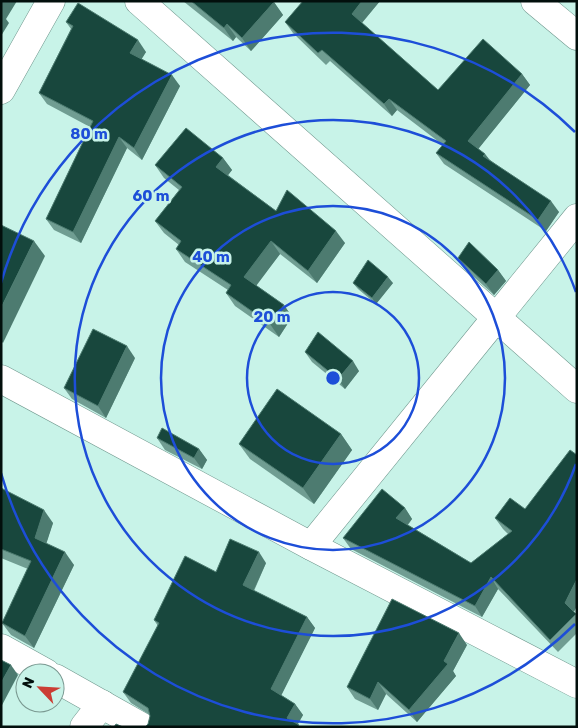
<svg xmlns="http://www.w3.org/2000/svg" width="578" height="728" font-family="Rubik,sans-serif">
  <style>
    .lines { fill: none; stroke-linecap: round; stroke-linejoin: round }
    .minor-casing { stroke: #6f978d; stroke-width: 29 }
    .tertiary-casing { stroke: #6f978d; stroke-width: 29 }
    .minor { stroke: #fff; stroke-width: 28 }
    .tertiary { stroke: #fff; stroke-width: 28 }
    .wall { fill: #709d92 }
    .shaded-wall { fill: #4d7b70 }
    .building { fill: #18473d; stroke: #4d7b70 }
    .ring { fill: none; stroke: #1d4ed8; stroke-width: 2.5 }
    .centre { fill: #1d4ed8; stroke: #c8f3e8; stroke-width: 2.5 }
    .ring-label { font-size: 15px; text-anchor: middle; font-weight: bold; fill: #1d4ed8; stroke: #c8f3e8; stroke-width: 5; stroke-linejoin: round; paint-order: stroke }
  </style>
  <rect width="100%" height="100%" fill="#c8f3e8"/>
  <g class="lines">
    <!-- minor casing -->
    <g class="minor-casing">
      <g id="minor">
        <path d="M139 1 577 389"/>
        <path d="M1 90 51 1"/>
        <path d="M1 379 311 546 577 684"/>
        <path d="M311 546 577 218"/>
        <path d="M1 648 46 673"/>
        <path d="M55 678 142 727"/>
        <path d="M84 727 102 704"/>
      </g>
    </g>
    <!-- tertiary casing -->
    <g class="tertiary-casing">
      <path id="tertiary" d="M535 1 577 36"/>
    </g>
    <!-- minor -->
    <use href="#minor" class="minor"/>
    <!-- tertiary -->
    <use href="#tertiary" class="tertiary"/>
  </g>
  <!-- wall -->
  <g class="wall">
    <path d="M183 1H273L283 15 251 51 236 37 233 41Z"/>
    <path d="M303 1H380L362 23 438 90 522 74 530 85 478 149 485 154 490 160 559 212 546 231 444 164 436 153 443 145 397 110 392 116 330 61 326 65 293 33 285 22Z"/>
    <path d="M66 22 146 52 141 59 180 86 142 160 127 148 81 243 54 230 46 219 90 127 47 104 39 93 71 29Z"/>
    <path d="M223 158 232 170 228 175 276 211 345 243 317 283 280 254 256 285 284 305 292 317 279 337 235 306 226 293 228 290 185 262 176 249 179 245 164 233 155 221 179 190 164 178 155 165Z"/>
    <path d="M458 258 498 270 506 281 494 295 466 270Z"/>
    <path d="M353 283H393L376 304 358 289Z"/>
    <path d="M305 352 359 371 345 389 312 362Z"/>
    <path d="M135 358 106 418 72 399 64 388Z"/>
    <path d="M341 434 352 450 314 504 250 459 239 444Z"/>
    <path d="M157 438 199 449 207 460 202 469 165 450Z"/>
    <path d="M1 488 53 523 46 543 74 565 34 648 11 635 2 623 28 569 1 558Z"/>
    <path d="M510 498 574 612 577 615V633L558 652 498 589 482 617 351 549 343 538 405 508 412 519 408 525 471 563 508 534 503 529 495 518Z"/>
    <path d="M266 563 254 591 307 617 315 628 281 695 295 704 303 715 298 724 150 716V715L131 703 123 692 158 626 154 620 216 572Z"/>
    <path d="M467 645 453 671 456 676 417 722 386 694 378 710 355 699 347 687Z"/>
  </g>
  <!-- shaded-wall -->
  <g class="shaded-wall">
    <path d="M1 1H17L6 19 9 23 1 36Z"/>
    <path d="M362 1H380L360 25 352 14Z"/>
    <path d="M274 2 283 15 251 51 242 38Z"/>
    <path d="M227 24 236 37 233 41 224 28Z"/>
    <path d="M138 40 146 52 138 65 130 53Z"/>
    <path d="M522 74 530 85 475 153 468 141Z"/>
    <path d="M172 75 180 86 142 160 134 148Z"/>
    <path d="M389 99 397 110 392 116 384 104Z"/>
    <path d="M119 137 127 148 81 243 73 232Z"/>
    <path d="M485 154 493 165 483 156Z"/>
    <path d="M223 158 232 170 225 179 216 167Z"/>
    <path d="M551 201 559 212 546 231 538 220Z"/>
    <path d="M336 231 345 243 317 283 308 271Z"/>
    <path d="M34 241 45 256 3 343 1 341V308Z"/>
    <path d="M271 241 280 254 253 290 244 277Z"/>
    <path d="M498 270 506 281 494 295 486 284Z"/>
    <path d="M388 277 393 283 376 304 372 298Z"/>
    <path d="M284 305 292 317 279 337 270 324Z"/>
    <path d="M127 346 135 358 106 418 98 406Z"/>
    <path d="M353 361 359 371 345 389 338 379Z"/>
    <path d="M341 434 352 450 314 504 303 488Z"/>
    <path d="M199 449 207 460 202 469 194 458Z"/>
    <path d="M405 508 412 519 404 529 396 518Z"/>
    <path d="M44 510 53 523 44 551 35 538Z"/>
    <path d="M65 552 74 565 34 648 25 636Z"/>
    <path d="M259 552 266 563 251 596 243 585Z"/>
    <path d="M491 577 498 589 482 617 475 606Z"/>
    <path d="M577 579V606L573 614 565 603Z"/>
    <path d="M307 617 315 628 279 700 271 689Z"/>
    <path d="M459 633 467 645 453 671 456 676 417 722 409 710 444 661Z"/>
    <path d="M11 665 18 675 1 707V683Z"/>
    <path d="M378 682 386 694 378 710 370 699Z"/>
    <path d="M295 704 303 715 296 727 287 718Z"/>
  </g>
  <!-- building -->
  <g class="building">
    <path d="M191 1H273L274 2 242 38 227 24 224 28Z"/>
    <path d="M303 1H362L352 14 438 90 483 39 522 74 468 141 485 154 483 156 551 201 538 220 436 153 446 141 389 99 384 104 322 50 318 53 285 22Z"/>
    <path d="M78 3 138 40 130 53 172 75 134 148 119 137 73 232 46 219 93 121 39 93 73 26 66 22Z"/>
    <path d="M186 128 223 158 216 167 276 211 287 190 336 231 308 271 271 241 244 277 284 305 270 324 226 293 231 285 176 249 181 241 155 221 182 187 155 165Z"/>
    <path d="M1 225 34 241 1 308Z"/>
    <path d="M469 242 498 270 486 284 458 258Z"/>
    <path d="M368 260 388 277 372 298 353 283Z"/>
    <path d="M93 329 127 346 98 406 64 388Z"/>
    <path d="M318 332 353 361 338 379 305 352Z"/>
    <path d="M277 389 341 434 303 488 239 444Z"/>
    <path d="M162 428 199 449 194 458 157 438Z"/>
    <path d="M570 450 577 455V579L565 603 576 614 550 640 491 577 475 606 343 538 382 489 405 508 396 518 471 563 512 531 495 518 510 498 525 509Z"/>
    <path d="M1 488 44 510 35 538 65 552 25 636 2 623 31 561 1 549Z"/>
    <path d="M230 539 259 552 243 585 307 617 271 689 295 704 287 718 299 725 298 727H145L148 724 150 716 148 708 123 692 159 623 154 620 185 556 216 572Z"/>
    <path d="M392 599 459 633 444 661 448 664 409 710 378 682 370 699 347 687Z"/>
    <path d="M1 660 11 665 1 683Z"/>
    <path d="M116 724 123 727H114Z"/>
  </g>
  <!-- distance rings -->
  <g class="ring">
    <circle cx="333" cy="378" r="86"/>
    <circle cx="333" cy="378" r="172"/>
    <path d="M576 464A258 258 0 1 1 576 292"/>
    <path d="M575 624A345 345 0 0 1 1 473M1 283A345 345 0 0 1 575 132"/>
  </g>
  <circle cx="333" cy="378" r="8" class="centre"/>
  <g class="ring-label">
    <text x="89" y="139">80 m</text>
    <text x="151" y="201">60 m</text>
    <text x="211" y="262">40 m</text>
    <text x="272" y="322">20 m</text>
  </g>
  <!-- border -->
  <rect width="578" height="728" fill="none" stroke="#020f0c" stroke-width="5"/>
  <!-- north arrow -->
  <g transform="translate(40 688) rotate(295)"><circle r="24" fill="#c8f3e8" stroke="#799890"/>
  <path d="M0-4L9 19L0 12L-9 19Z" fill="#cb3d34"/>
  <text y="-8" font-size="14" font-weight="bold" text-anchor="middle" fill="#020f0c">N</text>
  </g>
</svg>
